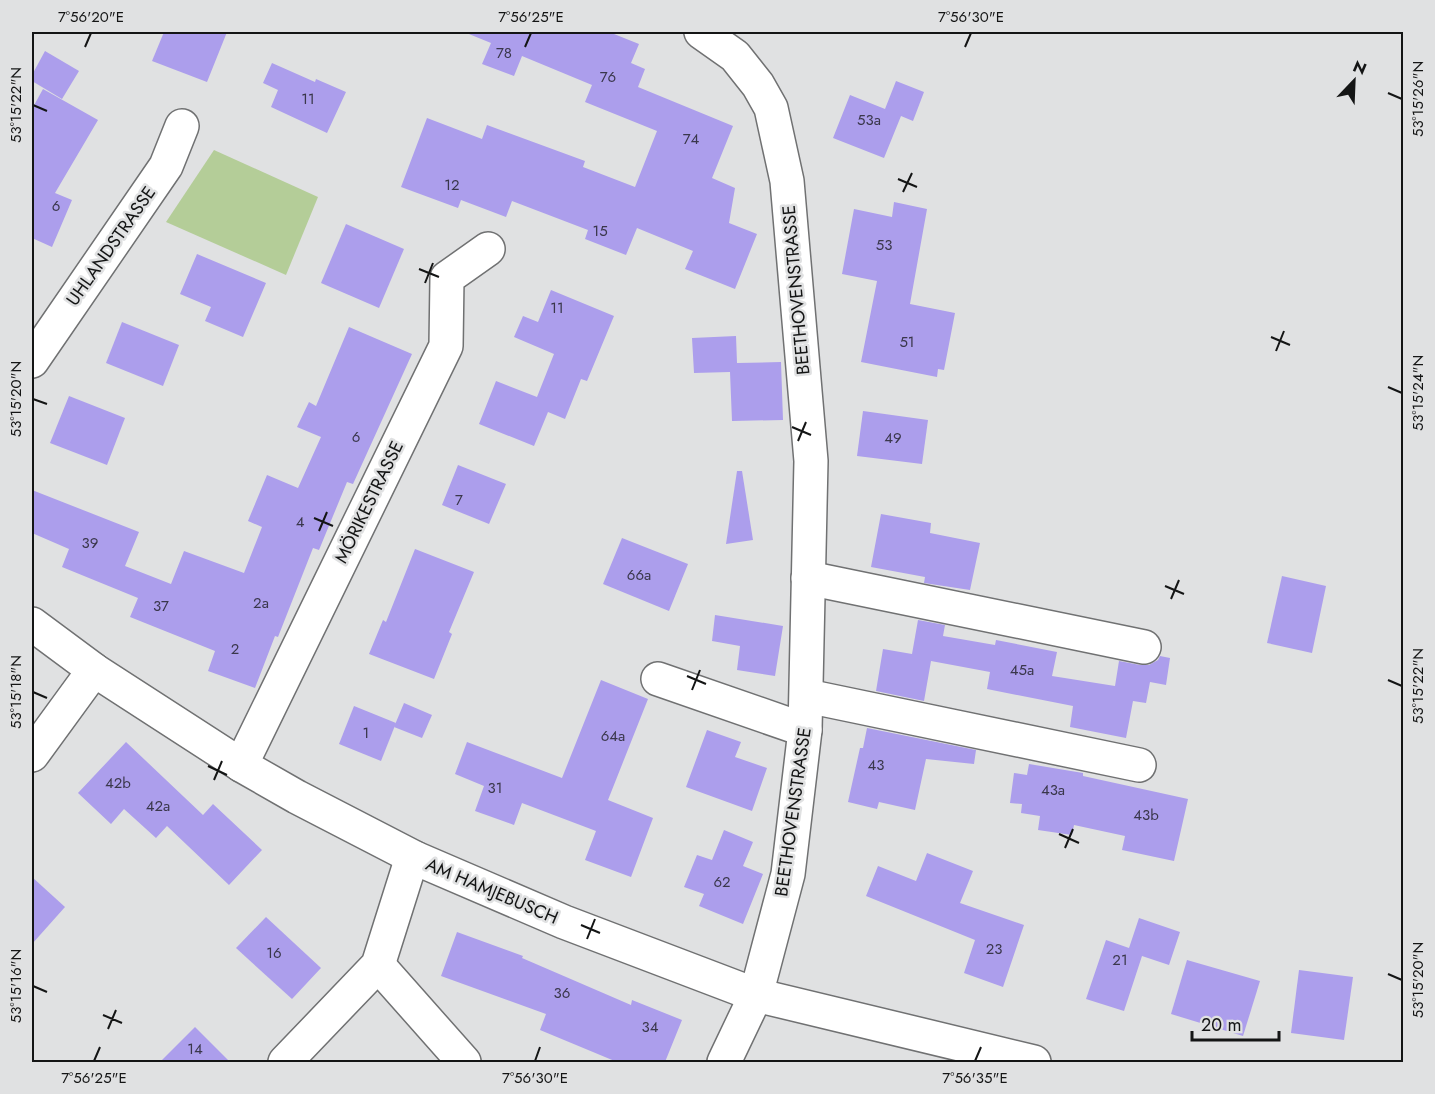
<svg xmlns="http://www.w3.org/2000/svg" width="1435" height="1094" font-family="Jost,sans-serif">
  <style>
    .green { fill: #b4cd98 }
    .building { fill: #ac9eec }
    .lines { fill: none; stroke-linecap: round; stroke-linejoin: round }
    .minor-casing { stroke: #707172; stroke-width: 36 }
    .minor { stroke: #fff; stroke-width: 33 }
    .ticks { fill: none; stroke: #141515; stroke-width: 2 }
    .labels { text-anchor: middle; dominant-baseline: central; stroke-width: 5; stroke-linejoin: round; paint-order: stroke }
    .number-label { font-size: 15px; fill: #3a374b }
    .street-label { font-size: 18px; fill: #141515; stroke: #e0e1e2 }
    .neatline { fill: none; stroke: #141515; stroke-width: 2 }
    .ticks-label { font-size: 15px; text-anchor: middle; fill: #141515 }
  </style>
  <rect width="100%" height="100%" fill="#e0e1e2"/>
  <!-- green -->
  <path class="green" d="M214 150 318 197 286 275 166 222Z"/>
  <!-- building -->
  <g class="building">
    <path d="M164 32H227L207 82 152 61Z"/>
    <path d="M464 32H609L639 44 631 63 645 69 638 87 733 126 712 178 735 188 729 223 757 234 735 289 685 269 693 251 637 228 626 255 585 239 588 230 512 201 506 217 461 200 458 208 401 187 427 118 482 139 487 125 585 161 583 167 635 187 657 131 585 102 592 85 522 56 514 76 482 64 491 43Z"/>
    <path d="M45 51 79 71 62 99 32 81V75Z"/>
    <path d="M272 63 315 82 316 79 346 92 327 133 271 107 278 90 263 83Z"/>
    <path d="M896 81 924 92 913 121 901 116 884 158 833 138 850 95 885 109Z"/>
    <path d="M43 89 98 120 55 193 72 200 52 247 32 238V109Z"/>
    <path d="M894 202 927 209 910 304 955 313 944 370 938 369 937 377 861 362 877 281 842 274 854 209 892 217Z"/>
    <path d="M346 224 404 249 379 308 321 283Z"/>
    <path d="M197 254 266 283 243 337 205 321 211 307 180 294Z"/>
    <path d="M551 290 614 316 587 381 581 379 565 419 548 412 534 446 479 424 496 381 537 397 554 354 514 337 523 316 538 322Z"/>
    <path d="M122 322 179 345 163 386 106 363Z"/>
    <path d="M349 327 412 354 353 484 347 482 319 550 313 548 278 637 275 636 255 688 208 671 215 651 130 617 138 598 62 567 69 549 32 533V490L139 532 125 566 171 584 184 551 244 573 262 527 248 521 267 475 298 488 321 437 297 427 309 402 316 406Z"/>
    <path d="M736 336 737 363 781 362 783 420 732 421 730 372 694 373 692 338Z"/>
    <path d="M69 396 125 418 107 465 50 443Z"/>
    <path d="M863 411 928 420 922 464 857 456Z"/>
    <path d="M458 465 506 484 489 524 442 505Z"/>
    <path d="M737 471H742L753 540 726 544Z"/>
    <path d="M881 514 931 523 930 533 980 543 970 590 924 583 925 577 871 567Z"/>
    <path d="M622 538 688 564 669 611 603 584Z"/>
    <path d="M415 549 474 572 449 632 452 634 434 679 369 654 383 620 386 622Z"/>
    <path d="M1282 576 1326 586 1312 653 1267 643Z"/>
    <path d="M715 615 783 626 775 676 737 670 740 646 712 641Z"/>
    <path d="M918 620 945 625 943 636 995 645 996 640 1057 652 1052 676 1115 686 1119 661 1140 665H1149L1158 660 1160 656 1170 658 1166 685 1150 682 1146 703 1133 701 1126 738 1070 727 1073 706 987 689 990 672 931 661 924 701 876 691 883 649 912 654Z"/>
    <path d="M601 680 648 699 608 800 653 818 631 877 585 860 596 831 522 803 514 825 475 811 484 786 455 774 467 742 562 778Z"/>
    <path d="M404 703 432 715 422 738 394 727Z"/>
    <path d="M354 706 396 723 381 761 339 744Z"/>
    <path d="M867 728 976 750 974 764 926 759 915 810 879 802 877 809 848 802 860 748H863Z"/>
    <path d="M707 730 741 742 735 757 767 768 752 811 686 787Z"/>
    <path d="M126 742 203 815 213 804 262 850 229 885 167 826 156 838 124 809 111 824 78 793Z"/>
    <path d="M1029 764 1083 773V776L1188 799 1174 861 1122 850 1125 836 1074 825 1072 835 1038 830 1040 816 1021 813 1022 804 1010 803 1014 773 1027 775Z"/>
    <path d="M724 830 753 842 743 866 763 874 743 924 699 906 704 894 684 887 697 855 712 860Z"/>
    <path d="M927 853 973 871 960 903 1024 925 1003 987 964 973 975 940 866 896 878 866 916 881Z"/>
    <path d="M32 877 65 907 32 944Z"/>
    <path d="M266 917 321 968 292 999 236 948Z"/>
    <path d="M1139 918 1180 932 1169 965 1142 956 1124 1011 1086 999 1106 940 1129 948Z"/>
    <path d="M457 932 523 956 522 958 631 1005 632 1000 682 1020 665 1062H617L540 1030 546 1014 441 976Z"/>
    <path d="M1187 960 1260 981 1243 1036 1171 1014Z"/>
    <path d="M1299 970 1353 977 1344 1040 1291 1033Z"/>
    <path d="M195 1027 230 1062H160Z"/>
  </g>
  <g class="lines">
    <!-- minor casing -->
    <g class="minor-casing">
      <g id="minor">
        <path d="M701 32 735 56 758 85 771 108 787 181 811 461 805 730 788 874 756 995 724 1062"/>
        <path d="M32 361 166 166 182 126"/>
        <path d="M808 578 1144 647"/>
        <path d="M32 624 94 670 241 765 297 797 415 858 564 922 756 995 1034 1062"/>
        <path d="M658 679 805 730"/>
        <path d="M807 696 1139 765"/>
        <path d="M32 755 94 670"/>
        <path d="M241 765 446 346 447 278 488 249"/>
        <path d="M378 965 464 1062"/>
        <path d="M285 1062 378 965 408 870 415 858"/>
      </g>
    </g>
    <!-- minor -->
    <use href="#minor" class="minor"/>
  </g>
  <!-- ticks -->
  <path class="ticks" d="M85 47 91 33M525 47 531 33M965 47 971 33M1388 93 1402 99M33 105 47 111M898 179 917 187M903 192 912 173M419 269 439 277M425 283 433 263M1271 337 1290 345M1276 351 1284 331M1388 387 1402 393M33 399 47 404M792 427 811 435M798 441 806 422M314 518 333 526M319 531 327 512M1165 586 1184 594M1171 599 1179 580M687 676 706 684M1388 680 1402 686M692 690 700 670M33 692 47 698M208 766 227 775M214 780 222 761M1059 834 1079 843M1065 848 1073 829M581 925 600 933M587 939 595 919M1388 974 1402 980M33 986 47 992M103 1015 122 1023M108 1029 116 1010M94 1061 100 1047M535 1061 540 1047M975 1061 981 1047"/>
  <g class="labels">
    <!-- number labels -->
    <g class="number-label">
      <text x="504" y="53">78</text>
      <text x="608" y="77">76</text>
      <text x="308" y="99">11</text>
      <text x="869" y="120">53a</text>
      <text x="691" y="139">74</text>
      <text x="452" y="185">12</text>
      <text x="56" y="206">6</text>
      <text x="600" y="231">15</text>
      <text x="884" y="245">53</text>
      <text x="557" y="308">11</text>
      <text x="907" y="342">51</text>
      <text x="356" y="437">6</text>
      <text x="893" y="438">49</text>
      <text x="459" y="500">7</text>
      <text x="300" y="522">4</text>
      <text x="90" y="543">39</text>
      <text x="639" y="575">66a</text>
      <text x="261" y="603">2a</text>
      <text x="161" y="606">37</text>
      <text x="235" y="649">2</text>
      <text x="1022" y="670">45a</text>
      <text x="366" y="733">1</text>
      <text x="613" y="736">64a</text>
      <text x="876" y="765">43</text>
      <text x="118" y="783">42b</text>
      <text x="495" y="788">31</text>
      <text x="1053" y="790">43a</text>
      <text x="158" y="806">42a</text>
      <text x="1146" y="815">43b</text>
      <text x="722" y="882">62</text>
      <text x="994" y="949">23</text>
      <text x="274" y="953">16</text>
      <text x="1120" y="960">21</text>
      <text x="562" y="993">36</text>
      <text x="650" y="1027">34</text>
      <text x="195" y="1049">14</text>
    </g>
    <!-- street labels -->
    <g class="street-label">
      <text transform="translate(111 246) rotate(-55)">UHLANDSTRASSE</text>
      <text transform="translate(796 290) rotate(-95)">BEETHOVENSTRASSE</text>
      <text transform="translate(369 502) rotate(-64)">MÖRIKESTRASSE</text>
      <text transform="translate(793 812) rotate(-82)">BEETHOVENSTRASSE</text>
      <text transform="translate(492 891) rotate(23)">AM HAMJEBUSCH</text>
    </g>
  </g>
  <!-- border -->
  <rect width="1435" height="1094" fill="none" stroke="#e0e1e2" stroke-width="66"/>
  <!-- north arrow -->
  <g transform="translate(1354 81) rotate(23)" stroke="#e0e1e2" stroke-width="4.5" paint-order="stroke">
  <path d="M0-4.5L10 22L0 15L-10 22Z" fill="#141515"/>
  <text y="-9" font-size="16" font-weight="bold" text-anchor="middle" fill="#141515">N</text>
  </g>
  <!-- scale -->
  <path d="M1192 1031v9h87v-9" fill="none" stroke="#141515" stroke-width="3"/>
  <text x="1201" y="1031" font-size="18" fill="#141515" stroke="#e0e1e2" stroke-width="4.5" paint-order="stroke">20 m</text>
  <rect x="33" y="33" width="1369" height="1028" class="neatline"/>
  <g class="ticks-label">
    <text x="91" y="22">7°56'20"E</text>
    <text x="531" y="22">7°56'25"E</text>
    <text x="971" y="22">7°56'30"E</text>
    <text transform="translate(1418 99) rotate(-90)" y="5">53°15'26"N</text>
    <text transform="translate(16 105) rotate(-90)" y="5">53°15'22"N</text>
    <text transform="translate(1418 393) rotate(-90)" y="5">53°15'24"N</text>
    <text transform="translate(16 399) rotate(-90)" y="5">53°15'20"N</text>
    <text transform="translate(1418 686) rotate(-90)" y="5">53°15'22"N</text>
    <text transform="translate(16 692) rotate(-90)" y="5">53°15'18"N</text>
    <text transform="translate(1418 980) rotate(-90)" y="5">53°15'20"N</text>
    <text transform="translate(16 986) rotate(-90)" y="5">53°15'16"N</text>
    <text x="94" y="1083">7°56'25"E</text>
    <text x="535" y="1083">7°56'30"E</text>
    <text x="975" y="1083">7°56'35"E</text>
  </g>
</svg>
